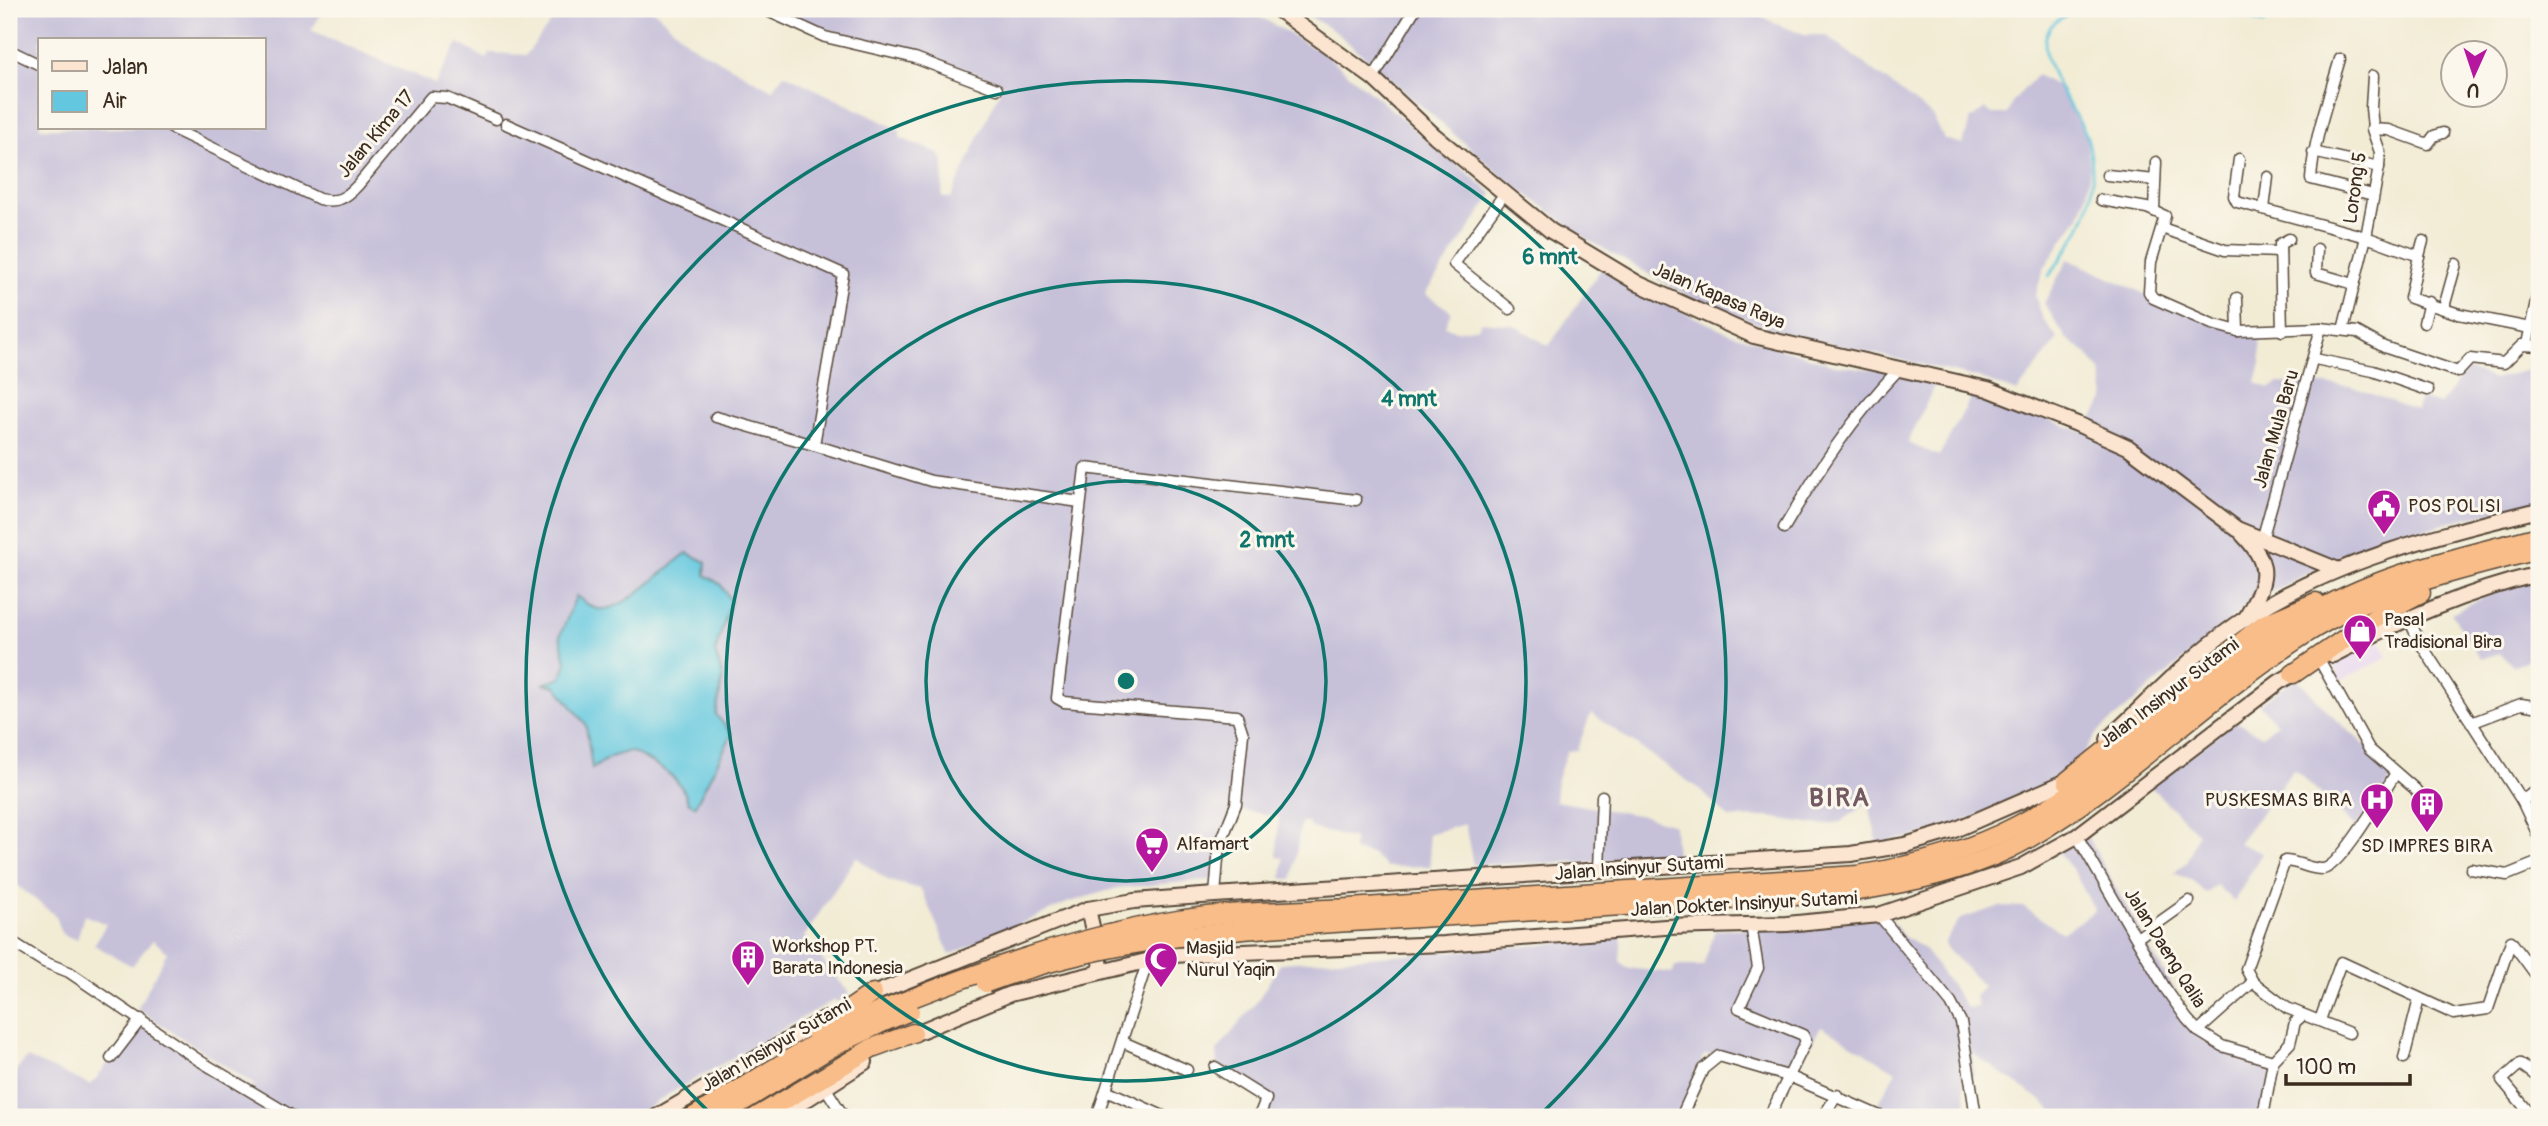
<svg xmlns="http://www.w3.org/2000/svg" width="2548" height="1126" font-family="Pangolin,sans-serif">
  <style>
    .built { fill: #e4d3f1 }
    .industrial { fill: #c6c0d9; fill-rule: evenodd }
    .water { fill: #62c7df; stroke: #4e787e; stroke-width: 2 }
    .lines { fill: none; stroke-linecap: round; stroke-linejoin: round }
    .stream { stroke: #62c7df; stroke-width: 2.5 }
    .street-casing { stroke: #564739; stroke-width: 13 }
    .secondary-casing { stroke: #564739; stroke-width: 18 }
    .highway-casing { stroke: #564739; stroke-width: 21 }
    .street { stroke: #fff; stroke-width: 10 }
    .secondary { stroke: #fce5d0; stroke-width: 14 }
    .highway { stroke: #f8bd89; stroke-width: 18 }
    .highway-bridge-casing { stroke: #564739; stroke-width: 21; stroke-linecap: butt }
    .highway-bridge { stroke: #f8bd89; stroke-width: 18 }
    .ring { fill: none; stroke: #0f766e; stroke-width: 3.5 }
    .labels { text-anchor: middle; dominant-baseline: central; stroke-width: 6; stroke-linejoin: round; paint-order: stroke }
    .street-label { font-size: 19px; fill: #3b2a1e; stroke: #fbf7ec }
    .poi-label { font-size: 19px; fill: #3b2a1e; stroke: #fbf7ec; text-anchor: start }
    .district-label { font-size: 26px; font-weight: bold; letter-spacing: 2px; fill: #725962; stroke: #fbf7ec }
    .centre { fill: #0f766e; stroke: #fbf7ec; stroke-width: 3.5 }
    .ring-label { font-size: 21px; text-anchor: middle; font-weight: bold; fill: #0f766e; stroke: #fbf7ec; stroke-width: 6; stroke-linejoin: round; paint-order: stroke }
  </style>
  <rect width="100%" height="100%" fill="#fbf7ec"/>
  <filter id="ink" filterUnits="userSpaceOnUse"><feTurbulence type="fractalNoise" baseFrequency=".0143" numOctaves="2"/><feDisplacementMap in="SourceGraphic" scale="14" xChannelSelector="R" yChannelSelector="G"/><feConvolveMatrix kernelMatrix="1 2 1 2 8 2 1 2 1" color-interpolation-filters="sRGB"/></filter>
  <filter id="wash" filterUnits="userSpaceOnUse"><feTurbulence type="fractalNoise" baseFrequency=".00686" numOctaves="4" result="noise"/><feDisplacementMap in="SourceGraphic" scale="28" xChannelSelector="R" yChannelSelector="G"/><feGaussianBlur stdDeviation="1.57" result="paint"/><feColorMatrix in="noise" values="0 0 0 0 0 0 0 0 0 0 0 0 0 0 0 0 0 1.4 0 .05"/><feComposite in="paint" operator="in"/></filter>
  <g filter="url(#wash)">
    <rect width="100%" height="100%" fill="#f2ecd5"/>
    <!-- built -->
    <path class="built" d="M2380 641 2388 657 2341 681 2333 665Z"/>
    <!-- industrial -->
    <g class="industrial">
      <path d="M9 9H325L311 30 435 84 458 43 487 59 490 53 526 55 561 9H653L690 44 772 90 784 74 900 130V138L938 153 944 162 942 197 951 198 1003 84 958 66 801 22 775 9H1247L1327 56 1493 194 1425 294 1451 311 1445 326 1456 331 1479 327 1480 322 1514 325 1549 346 1601 269 1645 295 1730 333 1835 365 1888 371 1935 384 1908 443 1939 456 1974 392 2083 432 2105 398 2101 371 2086 353 2066 338 2044 303 2068 259 2213 325 2260 335 2261 363 2256 383 2270 388 2279 383 2350 386 2417 411 2421 398 2440 404 2468 369 2494 379 2539 367V503L2461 519 2350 551 2247 606 2097 733 2083 755 2060 776 2033 794 1938 831 1878 844 1868 802 1841 822 1821 825 1768 817 1729 818 1699 789 1591 713 1577 750 1567 751 1557 779 1555 801 1644 816 1674 825 1676 859 1473 865 1465 824 1428 834 1431 866 1386 867 1372 854 1353 851 1354 839 1311 828 1308 822H1301L1292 880 1282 878 1284 858 1277 857 1279 817 1242 810 1225 849 1219 879 1117 888 1067 903 950 955 921 889 889 881 856 857 804 937 849 993 838 1003 835 1000 822 1007 669 1094 634 1117H9V1078L27 1058 91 1085 139 1024 251 1087 256 1086 137 1009 167 952 153 940 132 966 94 945 106 924 84 915 77 940 62 934 56 916 9 879ZM40 40H264V128H40Z"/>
      <path d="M1297 9H1750L1776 24 1807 35H1826L1933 116 1944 139 1963 144 1970 120 1985 108 1992 114H2008L2013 101 2037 75 2059 87 2086 134 2090 168 2087 193 2079 216 2044 268 2035 296 2043 319 2058 339 2017 392 1975 377 1777 331 1689 296 1590 241 1507 180 1336 32Z"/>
      <path d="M2539 578V654L2514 666 2499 653 2481 659 2451 613 2505 587Z"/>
      <path d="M2297 678 2330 714 2396 773 2356 827 2294 769 2238 843 2262 853 2234 902 2216 885 2206 894 2193 881 2174 873 2187 862 2198 834 2151 787 2235 721 2262 736 2277 724 2259 704Z"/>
      <path d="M2086 834 2151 952 2181 1000 2178 1013 2200 1038 2224 1052 2275 1066 2268 1117H2060L2041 1100 1972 1053 1974 1075 1963 1085 1969 1117H1892L1876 1108 1896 1071 1821 1026 1795 1074 1725 1055H1704L1676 1117H1267L1262 1114 1272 1099 1218 1067 1217 1051 1257 1001 1281 963 1541 945 1622 932 1620 961 1627 968 1673 973 1675 966H1703L1715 930 1890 918 1903 935 1924 949 1967 1008 1978 1007 1975 996 1983 986 1946 948 1945 941 1960 919 2001 906 2024 907 2062 933 2095 911 2073 870 2058 852Z"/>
    </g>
    <!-- water -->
    <path class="water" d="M687 553 706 562 705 575 720 584 731 601 715 652 723 677 716 715 732 734 695 806 688 802C682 776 652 762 630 751L610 757 592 769 586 725 556 686 543 684 561 678 566 662 560 636 576 596C582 600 588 606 595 608 619 618 667 566 687 553Z"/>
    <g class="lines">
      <!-- stream -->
      <g class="stream">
        <path d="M2220 9 2263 23 2273 17 2277 9"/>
        <path d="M2049 276C2068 248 2091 220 2092 185 2093 171 2091 145 2085 132 2070 102 2012 32 2071 14 2081 11 2093 11 2103 9"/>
      </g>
    </g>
  </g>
  <g filter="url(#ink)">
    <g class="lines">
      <!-- street casing -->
      <g class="street-casing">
        <g id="street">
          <path d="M763 9 825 37 915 58 997 89"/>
          <path d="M9 50 40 65"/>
          <path d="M2340 59C2328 101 2314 137 2311 179L2373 195"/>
          <path d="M2373 76 2371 108 2373 128"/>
          <path d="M1373 78 1415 9"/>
          <path d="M506 124 843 274 814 445 931 481 1080 502"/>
          <path d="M171 128 319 199C337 203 345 199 358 185L431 97 447 98 496 119"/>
          <path d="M2313 152 2379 167"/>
          <path d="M2239 159 2234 196 2237 202 2366 237 2419 256 2410 298 2459 314 2530 328"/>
          <path d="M2107 175 2155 180"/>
          <path d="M1505 193 1454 264 1510 309"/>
          <path d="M2101 200 2147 208 2165 216 2151 262 2149 292 2153 298 2212 324 2238 331 2321 328 2357 332 2384 347 2458 372 2470 359 2504 363 2522 345 2539 346"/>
          <path d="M2264 209 2268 177"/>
          <path d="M2154 210 2156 162"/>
          <path d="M2162 228 2225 250 2280 252"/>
          <path d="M2317 249 2316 273 2354 284"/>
          <path d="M2419 256 2423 241"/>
          <path d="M2237 298 2238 331"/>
          <path d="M2444 307 2456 264"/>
          <path d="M2424 323 2429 302"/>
          <path d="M2343 330 2366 237 2379 167 2380 152 2372 129 2389 130 2428 144 2434 136 2443 133"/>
          <path d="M2282 331 2280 244 2289 239"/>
          <path d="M2527 344 2539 287"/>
          <path d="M2315 359 2373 371 2428 390"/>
          <path d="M716 417 814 445"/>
          <path d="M1784 528C1818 470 1853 417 1899 369"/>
          <path d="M2262 540 2321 328"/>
          <path d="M2408 617 2419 641 2522 801 2539 837"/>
          <path d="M2320 661 2369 749 2415 789 2427 805"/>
          <path d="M2471 723 2521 704 2539 707"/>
          <path d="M2522 801 2539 788"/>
          <path d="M2077 836 2165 988 2187 1019 2198 1031 2222 1046 2273 1061 2290 1043 2295 1022 2302 1016"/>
          <path d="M1599 869 1602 796"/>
          <path d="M2471 869 2507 875 2539 862"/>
          <path d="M1215 895 1219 847 1236 804 1243 734 1237 716 1064 702 1057 698 1085 468 1356 500"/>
          <path d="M1879 915 1951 1003 1961 1022 1976 1117"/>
          <path d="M1751 925 1758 968 1739 1008 1803 1035 1806 1041 1769 1117"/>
          <path d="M2137 938 2189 901"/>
          <path d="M9 940 44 962 69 972 200 1061 294 1117"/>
          <path d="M2253 982 2287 1008 2349 1033"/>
          <path d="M2320 1020 2341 962 2454 1014 2488 1009 2511 941 2539 979"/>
          <path d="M2198 1031 2253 982 2246 969 2285 861C2297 861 2311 870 2323 869 2341 867 2384 791 2396 773"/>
          <path d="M1123 1042 1187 1070"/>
          <path d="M111 1058 141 1019"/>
          <path d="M2404 1058 2419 999"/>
          <path d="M1215 1067 1266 1099 1260 1114 1264 1117"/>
          <path d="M825 1087 844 1117"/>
          <path d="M1106 1090 1165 1117"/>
          <path d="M1097 1117 1148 960"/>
          <path d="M1681 1117 1703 1069 1719 1056 1791 1077 1882 1117"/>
          <path d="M1823 1117 1837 1095"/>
          <path d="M2263 1117 2273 1061"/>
          <path d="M2533 1117 2502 1080 2520 1064 2539 1078"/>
        </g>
      </g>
      <!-- secondary casing -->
      <g class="secondary-casing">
        <g id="secondary">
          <path d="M1277 9 1373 78 1435 136 1551 231 1639 284 1754 336 1988 389 2077 424 2128 447 2237 529 2336 569"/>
          <path d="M2243 535C2273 566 2266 581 2247 616"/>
          <path d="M2333 655C2399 621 2466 591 2539 574"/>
          <path d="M2108 739C2153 697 2197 649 2249 616 2338 559 2438 535 2539 510"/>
          <path d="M1088 909 1102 970"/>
          <path d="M863 998 1088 909 1134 901 1215 895 1851 854 1905 845 1952 831 2067 781 2074 773"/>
          <path d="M906 1037 1010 994 1171 955 1444 944 1665 927 1787 924 1879 915 2021 867 2077 836 2279 682 2302 669"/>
          <path d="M656 1117 824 1019"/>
          <path d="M779 1117 865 1062"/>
        </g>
      </g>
      <!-- highway casing -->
      <g class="highway-casing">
        <g id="highway">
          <path d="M2293 674 2379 615 2421 593"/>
          <path d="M2067 781 2264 624 2316 602"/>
          <path d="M1349 908 1857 875C1913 866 1967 852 2018 825 2122 770 2204 680 2305 618 2375 574 2460 557 2539 536"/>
          <path d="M1350 922 1846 893C1908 883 1973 871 2028 839 2128 780 2208 696 2306 634 2376 589 2459 570 2539 550"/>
          <path d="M816 1032 873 993"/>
          <path d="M693 1117 826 1037 882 1010"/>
          <path d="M718 1117 829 1049 884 1022"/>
          <path d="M756 1117 872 1048 913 1033"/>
        </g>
      </g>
      <!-- street -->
      <use href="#street" class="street"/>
      <!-- secondary -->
      <use href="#secondary" class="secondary"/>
      <!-- highway -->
      <use href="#highway" class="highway"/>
      <!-- highway-bridge casing -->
      <g class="highway-bridge-casing">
        <g id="highway-bridge">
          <path d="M986 983C1104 939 1226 930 1350 922"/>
          <path d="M882 1010C979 971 1075 937 1178 920 1234 911 1293 911 1349 908"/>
          <path d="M884 1022 910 1011"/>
        </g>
      </g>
      <!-- highway-bridge -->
      <use href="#highway-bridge" class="highway-bridge"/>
    </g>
  </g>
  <!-- distance rings -->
  <g class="ring">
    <circle cx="1126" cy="681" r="200"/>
    <circle cx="1126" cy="681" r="400"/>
    <path d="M713 1116A600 600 0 1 1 1539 1116"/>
  </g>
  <!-- icons -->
  <defs>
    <g id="civic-pin" transform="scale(1.75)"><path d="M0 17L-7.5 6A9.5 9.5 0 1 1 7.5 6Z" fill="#b5179e" stroke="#fbf7ec"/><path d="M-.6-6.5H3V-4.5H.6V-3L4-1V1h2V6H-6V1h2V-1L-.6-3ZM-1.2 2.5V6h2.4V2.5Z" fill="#fff"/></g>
    <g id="shop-pin" transform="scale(1.75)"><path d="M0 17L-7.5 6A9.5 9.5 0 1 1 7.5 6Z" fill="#b5179e" stroke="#fbf7ec"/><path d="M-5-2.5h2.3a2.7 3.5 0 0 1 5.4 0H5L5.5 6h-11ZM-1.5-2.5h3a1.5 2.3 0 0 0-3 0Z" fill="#fff"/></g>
    <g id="hospital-pin" transform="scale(1.75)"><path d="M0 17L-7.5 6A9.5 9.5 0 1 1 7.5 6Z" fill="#b5179e" stroke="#fbf7ec"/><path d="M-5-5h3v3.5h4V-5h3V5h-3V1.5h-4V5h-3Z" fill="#fff"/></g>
    <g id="building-pin" transform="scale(1.75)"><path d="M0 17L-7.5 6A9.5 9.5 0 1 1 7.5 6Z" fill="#b5179e" stroke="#fbf7ec"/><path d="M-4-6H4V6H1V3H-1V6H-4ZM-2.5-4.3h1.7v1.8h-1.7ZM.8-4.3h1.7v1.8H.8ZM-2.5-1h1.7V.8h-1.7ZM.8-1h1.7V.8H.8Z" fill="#fff"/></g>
    <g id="supermarket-pin" transform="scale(1.75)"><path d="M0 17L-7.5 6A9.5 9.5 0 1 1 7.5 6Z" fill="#b5179e" stroke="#fbf7ec"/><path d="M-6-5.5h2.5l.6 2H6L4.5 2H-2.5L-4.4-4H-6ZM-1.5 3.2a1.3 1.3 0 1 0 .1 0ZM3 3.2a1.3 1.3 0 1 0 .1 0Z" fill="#fff"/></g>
    <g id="mosque-pin" transform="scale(1.75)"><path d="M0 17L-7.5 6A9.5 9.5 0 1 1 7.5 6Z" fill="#b5179e" stroke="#fbf7ec"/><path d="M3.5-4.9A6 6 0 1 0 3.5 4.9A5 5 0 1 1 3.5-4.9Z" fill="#fff"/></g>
  </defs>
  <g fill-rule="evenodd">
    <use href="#civic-pin" x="2384" y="506"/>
    <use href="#shop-pin" x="2360" y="631"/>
    <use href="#hospital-pin" x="2377" y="800"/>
    <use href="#building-pin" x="2427" y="804"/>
    <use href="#supermarket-pin" x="1152" y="844"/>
    <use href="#building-pin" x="748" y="957"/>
    <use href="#mosque-pin" x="1161" y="959"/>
  </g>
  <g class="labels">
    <!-- street labels -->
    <g class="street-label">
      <text transform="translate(376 134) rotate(-50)">Jalan Kima 17</text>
      <text transform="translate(2355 188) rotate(-82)">Lorong 5</text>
      <text transform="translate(1719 296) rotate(23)">Jalan Kapasa Raya</text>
      <text transform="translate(2276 429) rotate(-74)">Jalan Mula Baru</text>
      <text transform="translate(2169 693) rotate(-37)">Jalan Insinyur Sutami</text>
      <text transform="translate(1639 868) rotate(-4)">Jalan Insinyur Sutami</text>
      <text transform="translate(1744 904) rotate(-3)">Jalan Dokter Insinyur Sutami</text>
      <text transform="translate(2165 948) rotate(58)">Jalan Daeng Qalia</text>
      <text transform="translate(776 1045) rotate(-30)">Jalan Insinyur Sutami</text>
    </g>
    <!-- poi labels -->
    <g class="poi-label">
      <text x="2408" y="506">POS POLISI</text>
      <text x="2384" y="620">Pasal<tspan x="2384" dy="22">Tradisional Bira</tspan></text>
      <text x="2352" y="800" text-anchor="end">PUSKESMAS BIRA</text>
      <text x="1176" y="844">Alfamart</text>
      <text x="2427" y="846" text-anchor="middle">SD IMPRES BIRA</text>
      <text x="772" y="946">Workshop PT.<tspan x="772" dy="22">Barata Indonesia</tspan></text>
      <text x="1186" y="948">Masjid<tspan x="1186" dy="22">Nurul Yaqin</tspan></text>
    </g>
    <!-- district labels -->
    <g class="district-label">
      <text x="1840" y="798">BIRA</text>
    </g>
  </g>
  <circle cx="1126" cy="681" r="10" class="centre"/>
  <g class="ring-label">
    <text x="1550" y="264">6 mnt</text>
    <text x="1409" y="406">4 mnt</text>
    <text x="1267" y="547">2 mnt</text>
  </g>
  <!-- margin -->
  <rect width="2548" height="1126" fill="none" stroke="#fbf7ec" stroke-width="35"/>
  <!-- legend -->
  <rect x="38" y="38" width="228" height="91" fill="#fbf7ec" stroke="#aea59a" stroke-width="2"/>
  <rect x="52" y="61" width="35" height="10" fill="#fce5d0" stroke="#aea59a" stroke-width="2"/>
  <text x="102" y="74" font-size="21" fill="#3b2a1e">Jalan</text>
  <rect x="52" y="91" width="35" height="21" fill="#62c7df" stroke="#aea59a" stroke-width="2"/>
  <text x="102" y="108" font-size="21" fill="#3b2a1e">Air</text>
  <!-- north arrow -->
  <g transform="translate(2474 74) rotate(183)"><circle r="33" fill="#fbf7ec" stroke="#aea59a" stroke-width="2"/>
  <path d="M0-5L12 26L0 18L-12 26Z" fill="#b5179e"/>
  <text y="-10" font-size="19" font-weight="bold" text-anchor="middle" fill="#3b2a1e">U</text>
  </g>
  <!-- scale -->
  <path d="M2286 1074v10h124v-10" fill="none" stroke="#3b2a1e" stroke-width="3.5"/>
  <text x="2296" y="1074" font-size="21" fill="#3b2a1e" stroke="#fbf7ec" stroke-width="5" paint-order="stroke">100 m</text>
</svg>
